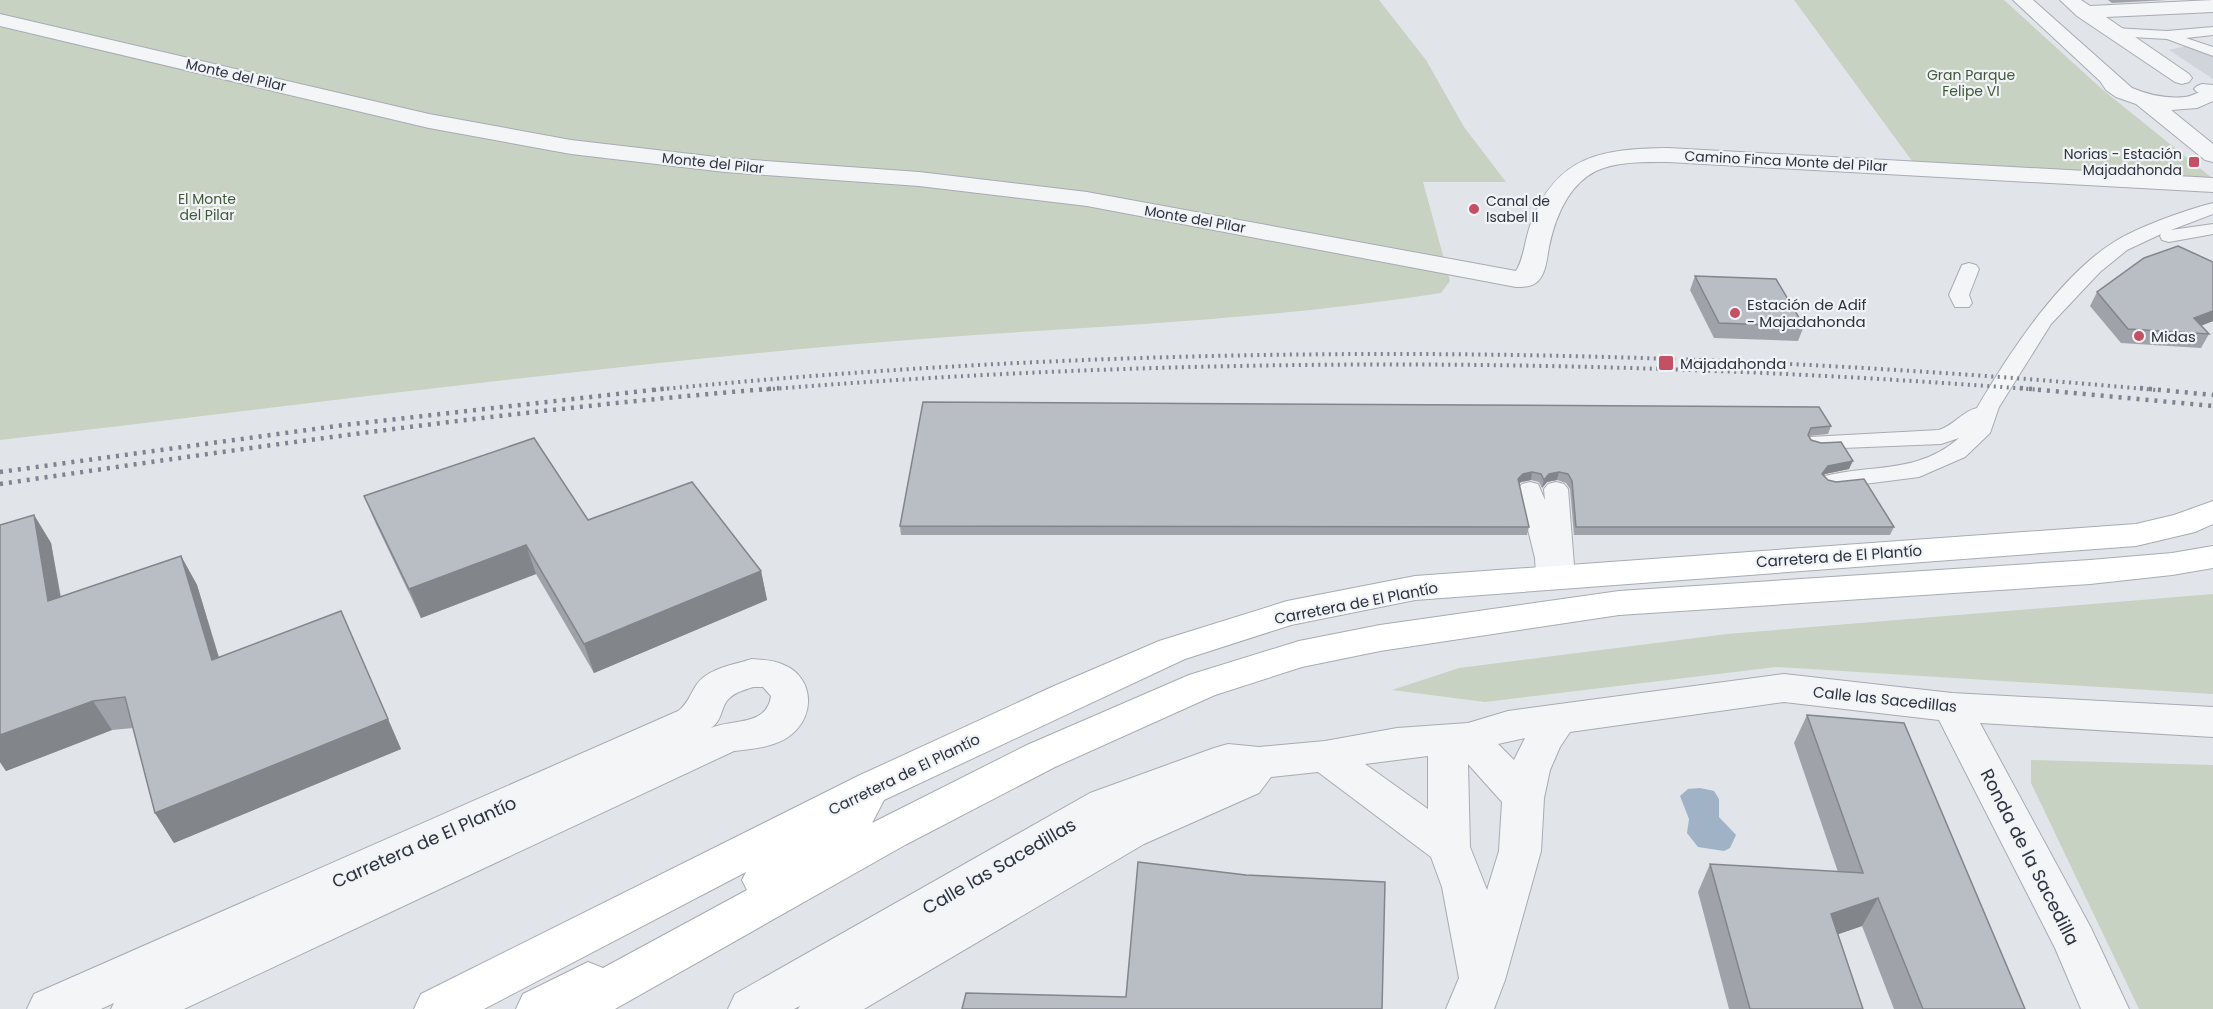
<svg xmlns="http://www.w3.org/2000/svg" width="2213" height="1009" font-family="Poppins,sans-serif">
  <style>
    .built { fill: #d0d4db }
    .green { fill: #c7d2c3 }
    .water { fill: #9fb2c6 }
    .lines { fill: none; stroke-linecap: round; stroke-linejoin: round }
    .lane-casing { stroke: #a7abb3; stroke-width: 2 }
    .street-casing { stroke: #a7abb3; stroke-width: 2 }
    .secondary-casing { stroke: #a7abb3; stroke-width: 2 }
    .lane { fill: #f4f5f7; fill-rule: evenodd }
    .street { fill: #f4f5f7; fill-rule: evenodd }
    .secondary { fill: #fff; fill-rule: evenodd }
    .rail-far1 { stroke: #7c8491; stroke-width: 4; stroke-dasharray: 2 4.5; stroke-linecap: butt }
    .rail { stroke: #7c8491; stroke-width: 4.5; stroke-dasharray: 3 6; stroke-linecap: butt }
    .wall { fill: #9fa3a9 }
    .shaded-wall { fill: #82858a }
    .building { fill: #b9bec5; stroke: #82858a; stroke-width: 1.5 }
    .poi-dot { fill: #c45063; stroke: #f1f3f6; stroke-width: 2 }
    .labels { text-anchor: middle; dominant-baseline: central; stroke-width: 4.5; stroke-linejoin: round; paint-order: stroke }
    .far-street-label { font-size: 14px; fill: #2b333f; stroke: #f1f3f6 }
    .far-park-label { font-size: 14px; fill: #405a39; stroke: #f1f3f6 }
    .far-poi-label { font-size: 14px; fill: #2b333f; stroke: #f1f3f6; text-anchor: end }
    .poi-label { font-size: 15px; fill: #2b333f; stroke: #f1f3f6; text-anchor: start }
    .street-label { font-size: 15px; fill: #2b333f; stroke: #f1f3f6 }
    .near-street-label { font-size: 18px; fill: #2b333f; stroke: #f1f3f6 }
  </style>
  <rect width="100%" height="100%" fill="#e1e4e9"/>
  <!-- built -->
  <path class="built" d="M2186 46 2213 57V79L2169 50Z"/>
  <!-- green -->
  <g class="green">
    <path d="M0 0H1379L1426 60 1464 127 1506 182H1423L1450 281 1441 293C1244 324 1045 327 846 345 564 370 282 407 0 440Z"/>
    <path d="M1794 0H2004L2103 90 2212 178 1915 165Z"/>
    <path d="M2213 594V694L1776 667 1485 702 1392 690 1459 668 1727 634Z"/>
    <path d="M2031 760 2213 765V1009H2139L2031 783Z"/>
  </g>
  <!-- water -->
  <path class="water" d="M1700 788 1714 791 1719 799V817L1736 835 1730 848 1724 851 1698 847 1687 833 1689 819 1680 796 1688 789Z"/>
  <g class="lines">
    <!-- lane casing -->
    <g class="lane-casing">
      <g id="lane">
        <path d="M2213 27V35L2186 38 2213 47V56L2167 39 2114 36 2107 32 2114 28 2167 31Z"/>
        <path d="M2202 84 2213 85V95L2197 92 2194 89 2197 86Z"/>
        <path d="M2213 203V214L2171 230 2213 224V234L2169 242 2162 240 2160 236 2161 234 2127 250 2100 272 2051 324 1999 407 1990 433 1965 457 1919 477 1833 488 1825 486 1821 481 1825 476C1873 464 1918 474 1959 438L1941 444 1818 449 1810 447 1807 442 1810 437 1939 430C1954 425 1963 411 1977 408 2009 353 2060 276 2114 242 2138 227 2185 210 2213 203Z"/>
        <path d="M1969 263 1976 265 1979 269 1969 295 1972 303 1969 307H1955L1949 295 1962 265Z"/>
        <path d="M1530 482 1538 484 1545 500 1544 489 1548 484 1556 482 1564 484 1568 489 1574 565 1570 571 1562 573 1558 583 1549 586 1540 583 1536 577 1535 558 1518 489 1522 484Z"/>
      </g>
    </g>
    <!-- street casing -->
    <g class="street-casing">
      <g id="street">
        <path d="M2013 0H2033L2132 88C2149 95 2166 99 2185 97 2196 96 2201 88 2213 91V101L2197 108 2171 110 2213 144V162L2205 160 2136 104 2116 97 2106 90 2100 81Z"/>
        <path d="M2060 0H2081L2090 6 2213 0V12L2106 17 2189 74 2192 78 2189 82 2182 84 2175 82 2077 16Z"/>
        <path d="M0 14 429 114 571 140 725 158 919 172 1087 192 1516 271C1524 259 1525 238 1531 223 1557 155 1602 149 1668 148L2213 178V192L1668 162C1644 162 1618 161 1596 171 1568 185 1555 218 1549 247 1547 258 1546 273 1538 281 1532 287 1523 287 1516 287L1087 206 919 186 725 172 571 154 429 128 0 26Z"/>
        <path d="M752 659C763 660 774 660 784 665 813 677 816 714 792 734 777 747 753 749 734 751L184 1009H111L114 1003 101 1009H27L34 994 678 711C688 704 690 694 697 684 709 668 733 665 752 659ZM753 687H763L771 696C767 726 734 719 711 728 722 720 720 712 726 702 732 693 744 690 753 687Z"/>
        <path d="M1784 674 1952 693 2213 707V737L1980 723 2091 928 2129 1009H2081L2055 948 1939 720 1784 702 1570 732 1560 747 1550 770 1544 798 1541 851 1505 980 1494 1009H1446L1459 978 1442 887 1431 857 1318 772 1271 777 1259 793 1144 844 864 1009H798L800 1006 794 1009H728L735 994 1090 793 1214 748 1228 744 1259 747 1325 741 1397 728 1468 723 1508 711ZM1525 738 1514 760 1498 744ZM1428 756V809L1365 764ZM1468 764 1502 802 1499 851 1487 890 1470 847Z"/>
      </g>
    </g>
    <!-- secondary casing -->
    <g class="secondary-casing">
      <path id="secondary" d="M2213 501V524L2195 532 2136 546 1415 600 1291 625 1185 659 884 800 872 823 1027 745 1189 675 1299 641 1380 625 1619 591 2090 560 2172 553 2213 546V568L2172 575 2090 584 1619 615 1380 651 1302 667 1215 695 1055 767 905 845 615 1009H516L523 994 588 962 603 968 747 890 742 880 746 872 484 1009H414L421 994 858 776 1054 686 1159 641 1287 601 1415 576 2136 524 2174 515Z"/>
    </g>
    <!-- lane -->
    <use href="#lane" class="lane"/>
    <!-- street -->
    <use href="#street" class="street"/>
    <!-- secondary -->
    <use href="#secondary" class="secondary"/>
    <!-- rail-far1 -->
    <g class="rail-far1">
      <path d="M654 390C1154 340 1656 344 2156 390"/>
      <path d="M760 390C1187 355 1615 357 2041 390"/>
    </g>
    <!-- rail -->
    <g class="rail">
      <path d="M2020 388 2213 406"/>
      <path d="M2140 388 2213 395"/>
      <path d="M0 472 344 425 670 388"/>
      <path d="M0 484C259 446 518 409 779 388"/>
    </g>
  </g>
  <!-- wall -->
  <g class="wall">
    <path d="M2108 0H2167L2112 3Z"/>
    <path d="M2213 262V321L2201 326 2209 334 2201 348 2121 343 2090 306 2097 292Z"/>
    <path d="M1695 276 1804 326 1798 341 1714 338 1690 290Z"/>
    <path d="M1831 426 1828 434 1809 436 1811 440 1849 469 1825 474 1824 475 1828 480 1894 527 1890 535H1574L1570 489 1566 483 1557 480 1547 482 1542 488 1539 482 1531 480 1521 482 1519 484 1529 527 1527 535H901L900 526Z"/>
    <path d="M364 496 588 520 761 571 767 600 594 673 536 574 421 618 376 524Z"/>
    <path d="M34 515 51 543 61 597 181 556 197 585 219 657 341 611 401 749 174 843 155 813 133 728 112 730 6 771 0 762V525Z"/>
    <path d="M1807 715 2025 1009H1894L1862 926 1838 934 1863 1009H1729L1698 892 1710 864 1838 872 1794 743Z"/>
  </g>
  <!-- shaded-wall -->
  <g class="shaded-wall">
    <path d="M2213 311V321L2187 331 2194 318Z"/>
    <path d="M1853 461 1849 469 1825 474 1819 482 1822 474 1828 466Z"/>
    <path d="M1532 472 1531 480 1521 482 1516 488 1518 479 1523 474Z"/>
    <path d="M1559 472 1557 480 1547 482 1542 488 1544 480 1549 474Z"/>
    <path d="M34 515 51 543 66 630 48 601Z"/>
    <path d="M526 545 536 574 421 618 409 589Z"/>
    <path d="M181 556 197 585 228 689 212 660Z"/>
    <path d="M761 571 767 600 594 673 584 644Z"/>
    <path d="M341 611 401 749 174 843 155 813Z"/>
    <path d="M93 701 112 730 6 771 0 762V735Z"/>
    <path d="M1878 898 1862 926 1816 942 1831 914Z"/>
  </g>
  <!-- building -->
  <g class="building">
    <path d="M2178 246 2213 262V311L2194 318 2209 334 2128 329 2097 292 2144 258Z"/>
    <path d="M1695 276 1776 279 1804 326 1719 323Z"/>
    <path d="M923 402 1819 407 1831 426 1811 428 1808 435 1811 440 1821 443 1841 442 1853 461 1828 466 1822 474 1828 480 1836 482 1864 479 1894 527H1576L1572 481 1568 474 1559 472 1549 474 1544 480 1541 474 1532 472 1523 474 1518 479 1529 527 900 526Z"/>
    <path d="M534 438 588 520 692 482 761 571 584 644 526 545 409 589 364 496Z"/>
    <path d="M34 515 48 601 181 556 212 660 341 611 388 719 155 813 125 697 93 701 0 735V525Z"/>
    <path d="M1807 715 1904 723 2025 1009H1923L1878 898 1831 914 1863 1009H1750L1710 864 1863 873Z"/>
    <path d="M1138 862 1246 875 1385 882 1382 1009H962L966 993 1126 997Z"/>
  </g>
  <!-- markers -->
  <g class="poi-dot">
    <rect x="2188" y="156" width="12" height="12" rx="3"/>
    <circle cx="1474" cy="209" r="6"/>
    <circle cx="1735" cy="313" r="6"/>
    <circle cx="2139" cy="336" r="6"/>
    <rect x="1658" y="355" width="16" height="16" rx="3"/>
  </g>
  <g class="labels">
    <!-- far-street labels -->
    <g class="far-street-label">
      <text transform="translate(236 75) rotate(13)">Monte del Pilar</text>
      <text transform="translate(1786 161) rotate(3)">Camino Finca Monte del Pilar</text>
      <text transform="translate(713 163) rotate(6)">Monte del Pilar</text>
      <text transform="translate(1195 219) rotate(10)">Monte del Pilar</text>
    </g>
    <!-- far-park labels -->
    <g class="far-park-label">
      <text x="1971" y="75">Gran Parque<tspan x="1971" dy="16">Felipe VI</tspan></text>
      <text x="207" y="199">El Monte<tspan x="207" dy="16">del Pilar</tspan></text>
    </g>
    <!-- far-poi labels -->
    <g class="far-poi-label">
      <text x="2182" y="154">Norias - Estación<tspan x="2182" dy="16">Majadahonda</tspan></text>
      <text x="1486" y="201" text-anchor="start">Canal de<tspan x="1486" dy="16">Isabel II</tspan></text>
    </g>
    <!-- poi labels -->
    <g class="poi-label">
      <text x="1747" y="304">Estación de Adif<tspan x="1747" dy="17">- Majadahonda</tspan></text>
      <text x="2151" y="336">Midas</text>
      <text x="1680" y="363">Majadahonda</text>
    </g>
    <!-- street labels -->
    <g class="street-label">
      <text transform="translate(1839 556) rotate(-4)">Carretera de El Plantío</text>
      <text transform="translate(1356 603) rotate(-11)">Carretera de El Plantío</text>
      <text transform="translate(1885 699) rotate(6)">Calle las Sacedillas</text>
      <text transform="translate(904 774) rotate(-26)">Carretera de El Plantío</text>
    </g>
    <!-- near-street labels -->
    <g class="near-street-label">
      <text transform="translate(424 842) rotate(-24)">Carretera de El Plantío</text>
      <text transform="translate(2030 857) rotate(63)">Ronda de la Sacedilla</text>
      <text transform="translate(999 866) rotate(-30)">Calle las Sacedillas</text>
    </g>
  </g>
</svg>
